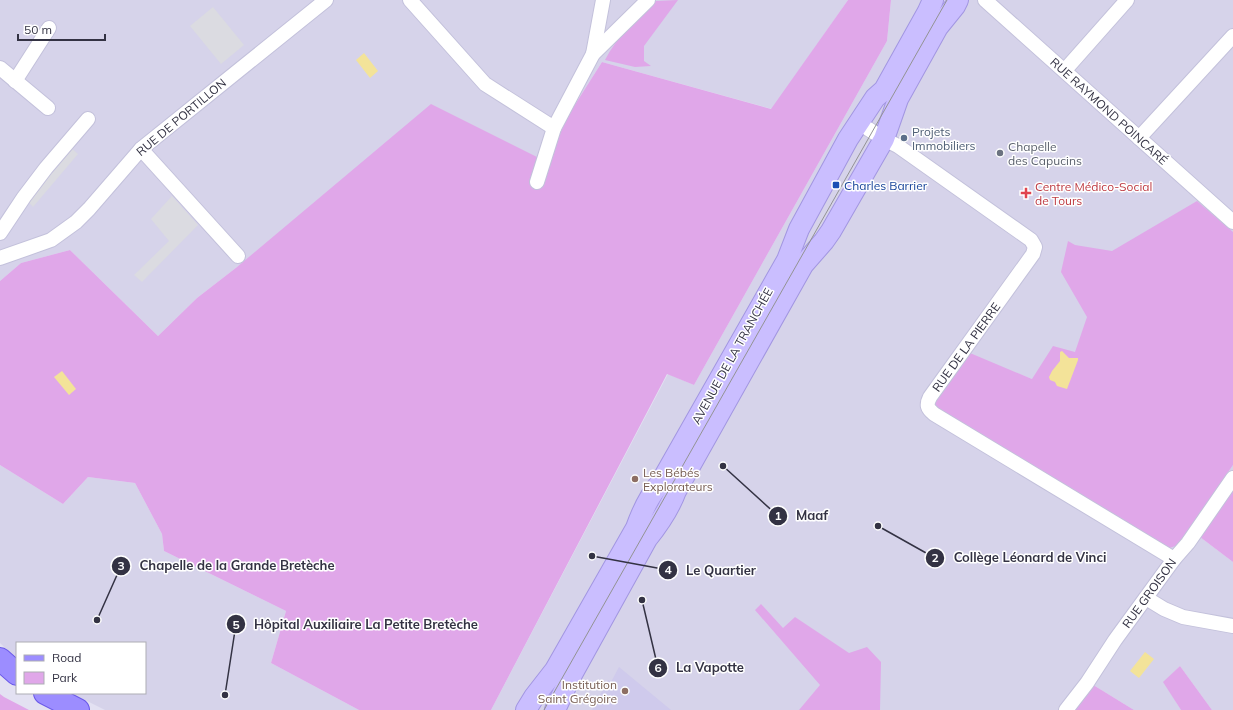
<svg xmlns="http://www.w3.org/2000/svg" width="1233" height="710" font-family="Mulish,sans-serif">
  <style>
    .residential { fill: #d6d3ea; fill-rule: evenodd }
    .education { fill: #cfcaec }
    .green { fill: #e0a7e9 }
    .parking { fill: #dbdbe1 }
    .water { fill: #f3e399 }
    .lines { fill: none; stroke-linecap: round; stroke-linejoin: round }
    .street-casing { stroke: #c3c1db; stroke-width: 16 }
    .secondary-casing { stroke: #a296e1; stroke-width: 22 }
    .primary-casing { stroke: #6a59e8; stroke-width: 24 }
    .street { stroke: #fff; stroke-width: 14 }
    .secondary { stroke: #cabeff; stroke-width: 20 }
    .primary { stroke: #9c8dff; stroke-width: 22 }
    .tram { stroke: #939393; stroke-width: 1 }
    .service-dot { fill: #5c6f8a; stroke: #fff; stroke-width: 1.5 }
    .worship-dot { fill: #6b7280; stroke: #fff; stroke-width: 1.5 }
    .transit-dot { fill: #1a4fb4; stroke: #fff; stroke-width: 1.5 }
    .health-dot { fill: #e0444e; stroke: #fff; stroke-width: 1.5 }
    .education-dot { fill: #8d6e63; stroke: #fff; stroke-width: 1.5 }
    .labels { text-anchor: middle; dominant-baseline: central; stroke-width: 3; stroke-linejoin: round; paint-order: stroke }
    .street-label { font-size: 12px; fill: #333243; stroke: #fff }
    .service-label { font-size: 12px; fill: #4e5e75; stroke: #fff; text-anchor: start }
    .worship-label { font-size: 12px; fill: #5b616d; stroke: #fff; text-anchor: start }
    .transit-label { font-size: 12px; fill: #164399; stroke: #fff; text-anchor: start }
    .health-label { font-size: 12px; fill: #be3a42; stroke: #fff; text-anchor: start }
    .education-label { font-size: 12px; fill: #785e54; stroke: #fff; text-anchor: start }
    .leader { fill: none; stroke: #333243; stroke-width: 1.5 }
    .callout-dot { fill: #333243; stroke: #fff; stroke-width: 1.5 }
    .mark-label { font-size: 12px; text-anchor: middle; font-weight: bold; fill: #fff }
    .callout-label { font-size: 13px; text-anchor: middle; font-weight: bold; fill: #333243; stroke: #fff; stroke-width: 3; stroke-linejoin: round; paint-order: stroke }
  </style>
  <rect width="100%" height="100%" fill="#e3e1f2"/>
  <!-- residential -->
  <g class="residential">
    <path d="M0 0H848L772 109 602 62 569 114 547 162 237 267 197 298 158 336 70 250 21 263 0 281Z"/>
    <path d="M891 0H1233V240L1091 313 1178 545 1233 465V489L1200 537 1233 562V710H1212L1180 666 1164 682 1181 710H1134L1090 683 1070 710H491L668 374 694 385 887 41ZM1017 373 1032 379 972 430Z"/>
    <path d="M0 465 63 504 88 477 135 483 162 534 164 551 286 611 271 663 359 710H105L71 693H145V643H17V659L0 643Z"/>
  </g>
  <!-- education -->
  <path class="education" d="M619 667 671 710H592L608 680 611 682Z"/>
  <!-- green -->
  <g class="green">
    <path d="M678 0 644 46V61L651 66 635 67 605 60C616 38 638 17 656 1Z"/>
    <path d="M848 0H891L887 41 694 385 667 374 491 710H359L271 663 286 611 164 551 162 534 135 483 88 477 63 504 0 465V281L21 263 70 250 158 336 197 298 237 267 431 104 547 162 569 114 602 62 771 109Z"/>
    <path d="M1197 201 1233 232V465L1178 545 1167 549 935 408V402L970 353 1032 379 1053 346 1075 352 1087 317 1061 272 1068 241 1075 245 1112 251Z"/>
    <path d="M1233 489V562L1200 537Z"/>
    <path d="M761 604 783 628 795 617 849 653 867 647 881 662 880 710H799L820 685 755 610Z"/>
    <path d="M1180 666 1212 710H1181L1163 682Z"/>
    <path d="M1090 683 1134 710H1070Z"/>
    <path d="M0 694 4 697 29 710H0Z"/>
  </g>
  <!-- parking -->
  <g class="parking">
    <path d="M213 7 244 45 221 64 190 26Z"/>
    <path d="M67 144 78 154 33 207 24 197Z"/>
    <path d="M172 196 198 225 142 282 134 275 169 241 151 219Z"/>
  </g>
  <!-- water -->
  <g class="water">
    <path d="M364 53 378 71 370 78 356 60Z"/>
    <path d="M1062 351 1069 358H1078V360L1067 389 1057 386 1055 382 1050 380 1049 377 1052 371 1060 361V352Z"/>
    <path d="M62 371 76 389 69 395 54 377Z"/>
    <path d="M1145 652 1154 659 1139 678 1130 671Z"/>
  </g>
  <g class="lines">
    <!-- street casing -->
    <g class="street-casing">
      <g id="street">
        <path d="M410 0 485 84 554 128"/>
        <path d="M985 0 1233 222"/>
        <path d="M593 54 603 0"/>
        <path d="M0 68 48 108"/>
        <path d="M1065 70 1127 0"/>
        <path d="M15 81 49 28"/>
        <path d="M859 123 884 139 898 146 1031 240 1035 247 1033 254 930 397C926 405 927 408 934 414L1174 559"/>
        <path d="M1139 138 1233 36"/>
        <path d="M141 149 238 256"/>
        <path d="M537 182 554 128 593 54 648 0"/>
        <path d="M0 233 24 197 46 168 88 119"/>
        <path d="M0 258 51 240 76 222 89 209 141 149 326 0"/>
        <path d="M1146 598 1164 609 1183 617 1233 626"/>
        <path d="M1066 710 1087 683 1115 640 1174 559 1188 543 1233 478"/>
      </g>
    </g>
    <!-- secondary casing -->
    <g class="secondary-casing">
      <g id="secondary">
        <path d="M526 710 534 697 555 670 636 528C642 511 649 496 661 482L787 260 799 229 848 139 875 98 884 90 928 11 933 0"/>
        <path d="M555 710 569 680 647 539C659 524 669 510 676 491L803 265 824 241 831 231 884 139 898 99 938 27 955 6 958 0"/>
      </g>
    </g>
    <!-- primary casing -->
    <g class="primary-casing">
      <g id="primary">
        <path d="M0 659 17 674"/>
        <path d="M45 693 78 710"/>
      </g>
    </g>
    <!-- street -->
    <use href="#street" class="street"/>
    <!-- secondary -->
    <use href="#secondary" class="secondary"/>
    <!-- primary -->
    <use href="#primary" class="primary"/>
    <!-- tram -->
    <path class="tram" d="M544 710 947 0"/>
  </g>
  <!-- markers -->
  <circle class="service-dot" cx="904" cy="138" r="4"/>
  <circle class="worship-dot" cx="1000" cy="153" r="4"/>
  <rect class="transit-dot" x="832" y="181" width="8" height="8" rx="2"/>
  <path class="health-dot" d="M1024 187h4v4h4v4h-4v4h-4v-4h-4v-4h4z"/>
  <g class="education-dot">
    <circle cx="635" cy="479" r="4"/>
    <circle cx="625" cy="691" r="4"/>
  </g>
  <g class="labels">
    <!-- street labels -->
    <g class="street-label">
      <text transform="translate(1109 111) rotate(42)">RUE RAYMOND POINCARÉ</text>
      <text transform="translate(181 117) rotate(-40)">RUE DE PORTILLON</text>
      <text transform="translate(966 347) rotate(-54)">RUE DE LA PIERRE</text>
      <text transform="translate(732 356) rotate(-61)">AVENUE DE LA TRANCHÉE</text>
      <text transform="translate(1149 593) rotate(-54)">RUE GROISON</text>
    </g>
    <!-- service labels -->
    <g class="service-label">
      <text x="912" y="131">Projets<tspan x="912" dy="14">Immobiliers</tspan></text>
    </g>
    <!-- worship labels -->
    <g class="worship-label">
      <text x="1008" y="146">Chapelle<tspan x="1008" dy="14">des Capucins</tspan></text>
    </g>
    <!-- transit labels -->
    <g class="transit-label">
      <text x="844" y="185">Charles Barrier</text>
    </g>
    <!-- health labels -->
    <g class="health-label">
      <text x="1035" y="186">Centre Médico-Social<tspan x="1035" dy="14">de Tours</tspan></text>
    </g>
    <!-- education labels -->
    <g class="education-label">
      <text x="643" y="472">Les Bébés<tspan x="643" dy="14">Explorateurs</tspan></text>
      <text x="617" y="684" text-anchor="end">Institution<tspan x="617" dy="14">Saint Grégoire</tspan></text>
    </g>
  </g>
  <!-- callouts -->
  <path class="leader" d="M723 466L778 516M878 526L935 558M97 620L121 566M592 556L668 570M225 695L236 624M642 600L658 668"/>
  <g class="callout-dot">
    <circle cx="723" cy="466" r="4"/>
    <circle cx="878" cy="526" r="4"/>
    <circle cx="97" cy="620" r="4"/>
    <circle cx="592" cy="556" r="4"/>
    <circle cx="225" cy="695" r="4"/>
    <circle cx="642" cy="600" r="4"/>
    <circle cx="778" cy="516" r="10"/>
    <circle cx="935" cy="558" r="10"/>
    <circle cx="121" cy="566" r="10"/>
    <circle cx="668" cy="570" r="10"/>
    <circle cx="236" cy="624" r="10"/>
    <circle cx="658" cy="668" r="10"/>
  </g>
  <g class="mark-label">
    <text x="778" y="520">1</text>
    <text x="935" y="562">2</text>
    <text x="121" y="570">3</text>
    <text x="668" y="574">4</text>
    <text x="236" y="629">5</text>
    <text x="658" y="672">6</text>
  </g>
  <g class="callout-label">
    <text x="812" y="520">Maaf</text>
    <text x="1030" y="562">Collège Léonard de Vinci</text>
    <text x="237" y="570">Chapelle de la Grande Bretèche</text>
    <text x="721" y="575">Le Quartier</text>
    <text x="366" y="629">Hôpital Auxiliaire La Petite Bretèche</text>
    <text x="710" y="672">La Vapotte</text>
  </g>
  <!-- legend -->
  <rect x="16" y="642" width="130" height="52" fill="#ffffff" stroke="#adadb4"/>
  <rect x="24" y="655" width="20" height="6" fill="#9c8dff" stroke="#adadb4"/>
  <text x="52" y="662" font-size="12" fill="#333243">Road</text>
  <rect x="24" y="672" width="20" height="12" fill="#e0a7e9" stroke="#adadb4"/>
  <text x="52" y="682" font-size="12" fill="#333243">Park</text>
  <!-- scale -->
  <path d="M18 34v6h87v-6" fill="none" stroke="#333243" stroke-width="2"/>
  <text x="24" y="34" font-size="12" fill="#333243" stroke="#ffffff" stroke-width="3" paint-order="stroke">50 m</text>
</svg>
